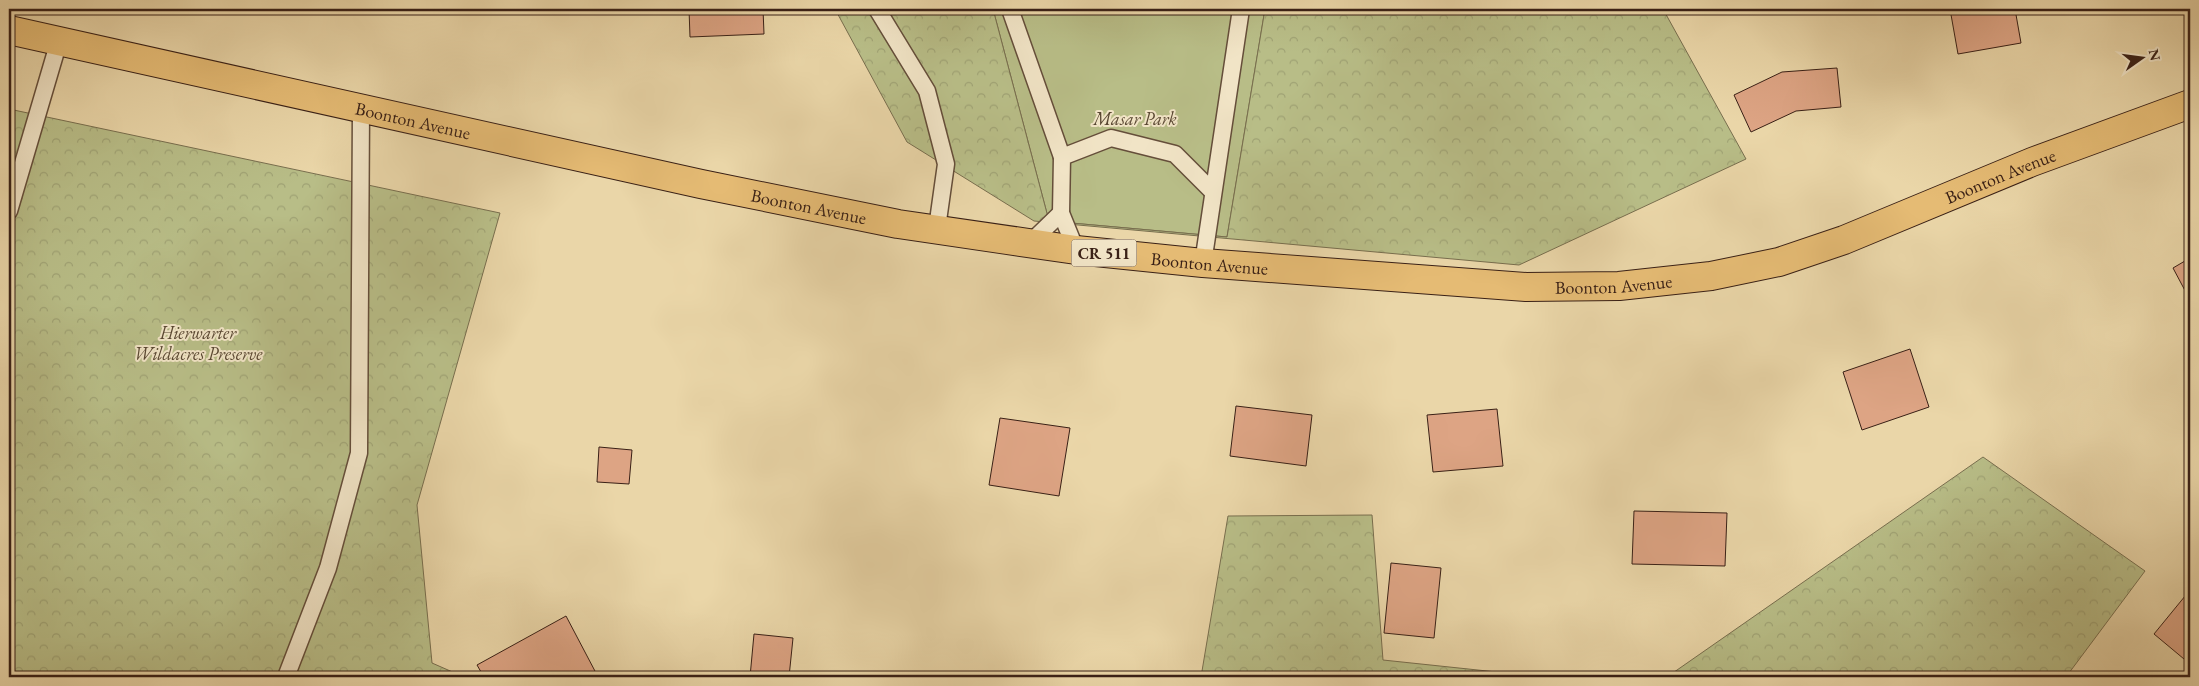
<svg xmlns="http://www.w3.org/2000/svg" width="2199" height="686" font-family="'EB Garamond',serif">
  <style>
    .green { fill: #b8bd87; stroke: #786e4e }
    .forest { fill: url(#forest-crowns); stroke: #786e4e }
    .building { fill: #dda484; stroke: #392016 }
    .lines { fill: none; stroke-linecap: round; stroke-linejoin: round }
    .lane-casing { stroke: #654e3a; stroke-width: 19 }
    .primary-casing { stroke: #392016; stroke-width: 30 }
    .lane { stroke: #f1e4c6; stroke-width: 16 }
    .primary { stroke: #e5bb74; stroke-width: 28 }
    .labels { text-anchor: middle; dominant-baseline: central; stroke-width: 4; stroke-linejoin: round; paint-order: stroke }
    .shield { fill: #f1e4c6; stroke: #705b4b; stroke-width: 1 }
    .shield-label { font-size: 16px; font-weight: bold; fill: #392016 }
    .park-label { font-size: 18px; font-style: italic; fill: #594732; stroke: #f1e4c6 }
    .street-label { font-size: 18px; fill: #392016; stroke: #f1e4c6 }
  </style>
  <defs>
    <pattern id="forest-crowns" width="20" height="18" patternUnits="userSpaceOnUse" patternTransform="scale(1.25)"><rect width="20" height="18" fill="#b8bd87"/><path d="M2 6a3 3 0 1 1 6 0M12 15a3 3 0 1 1 6 0" fill="none" stroke="#9fa274"/></pattern>
  </defs>
  <rect width="100%" height="100%" fill="#ead6a8"/>
  <filter id="stains"><feTurbulence type="fractalNoise" baseFrequency=".004" numOctaves="4"/><feColorMatrix values="0 0 0 0 .2 0 0 0 0 .09 0 0 0 0 .02 0 0 0 .5 -.17"/></filter>
  <radialGradient id="worn" r=".72"><stop offset=".6" stop-color="#630" stop-opacity="0"/><stop offset="1" stop-color="#630" stop-opacity=".3"/></radialGradient>
  <!-- green -->
  <path class="green" d="M993 9H1265L1227 237 1049 221Z"/>
  <!-- forest -->
  <g class="forest">
    <path d="M835 9H993L1049 221 1227 237 1265 9H1663L1746 159 1519 265 1034 221 907 142Z"/>
    <path d="M9 109 500 213 417 505 432 663 464 677H9Z"/>
    <path d="M1983 457 2145 571 2066 677H1667Z"/>
    <path d="M1372 515 1383 660 1544 677H1201L1228 516Z"/>
  </g>
  <!-- building -->
  <g class="building">
    <path d="M689 9H763L764 34 690 37Z"/>
    <path d="M1950 9H2015L2021 43 1958 54Z"/>
    <path d="M1837 68 1841 107 1796 111 1751 132 1734 95 1782 72Z"/>
    <path d="M2190 258V300L2173 268Z"/>
    <path d="M1910 349 1929 407 1862 430 1843 372Z"/>
    <path d="M1236 406 1312 415 1306 466 1230 456Z"/>
    <path d="M1497 409 1503 466 1433 472 1427 415Z"/>
    <path d="M1000 418 1070 428 1059 496 989 485Z"/>
    <path d="M599 447 632 450 629 484 597 482Z"/>
    <path d="M1634 511 1727 513 1725 566 1632 564Z"/>
    <path d="M1391 563 1441 568 1434 638 1384 633Z"/>
    <path d="M2190 590V664L2154 634Z"/>
    <path d="M566 616 596 673 588 677H484L477 665Z"/>
    <path d="M754 634 793 638 789 677H750Z"/>
  </g>
  <g class="lines">
    <!-- lane casing -->
    <g class="lane-casing">
      <g id="lane">
        <path d="M877 9 927 91 946 164 937 228"/>
        <path d="M1010 9 1062 157"/>
        <path d="M9 211 59 41"/>
        <path d="M1030 243 1061 213"/>
        <path d="M1076 250 1061 213 1062 157 1111 138 1175 154 1213 192"/>
        <path d="M1203 263 1241 9"/>
        <path d="M286 677 328 568 359 453 361 109"/>
      </g>
    </g>
    <!-- primary casing -->
    <g class="primary-casing">
      <g id="primary">
        <path id="s1" d="M9 30 701 184 898 224 1076 250 1203 263 1526 287 1619 286 1711 276 1779 262 1844 240 2032 162 2190 104"/>
      </g>
    </g>
    <!-- lane -->
    <use href="#lane" class="lane"/>
    <!-- primary -->
    <use href="#primary" class="primary"/>
  </g>
  <g class="labels">
    <!-- shield labels -->
    <rect class="shield" x="1071.5" y="239.5" width="65" height="27" rx="4"/>
    <g class="shield-label">
      <text x="1104" y="253">CR 511</text>
    </g>
    <!-- park labels -->
    <g class="park-label">
      <text x="1135" y="118">Masar Park</text>
      <text x="198" y="332">Hierwarter<tspan x="198" dy="21">Wildacres Preserve</tspan></text>
    </g>
    <!-- street labels -->
    <g class="street-label">
      <text stroke="none"><textPath href="#s1" startOffset="414">Boonton Avenue</textPath></text>
      <text stroke="none"><textPath href="#s1" startOffset="2034">Boonton Avenue</textPath></text>
      <text stroke="none"><textPath href="#s1" startOffset="819">Boonton Avenue</textPath></text>
      <text stroke="none"><textPath href="#s1" startOffset="1224">Boonton Avenue</textPath></text>
      <text stroke="none"><textPath href="#s1" startOffset="1629">Boonton Avenue</textPath></text>
    </g>
  </g>
  <!-- margin -->
  <rect width="2199" height="686" fill="none" stroke="#ead6a8" stroke-width="30"/>
  <rect x="10" y="10" width="2179" height="666" fill="none" stroke="#392016" stroke-width="2.5"/>
  <rect x="15" y="15" width="2169" height="656" fill="none" stroke="#392016"/>
  <!-- north arrow -->
  <g transform="translate(2142 58) rotate(76)" stroke="#f1e4c6" stroke-width="4" paint-order="stroke">
  <path d="M0-4L9 19L0 12L-9 19Z" fill="#392016"/>
  <text y="-8" font-size="14" font-weight="bold" text-anchor="middle" fill="#392016">N</text>
  </g>
  <rect width="100%" height="100%" filter="url(#stains)"/>
  <rect width="100%" height="100%" fill="url(#worn)"/>
</svg>
